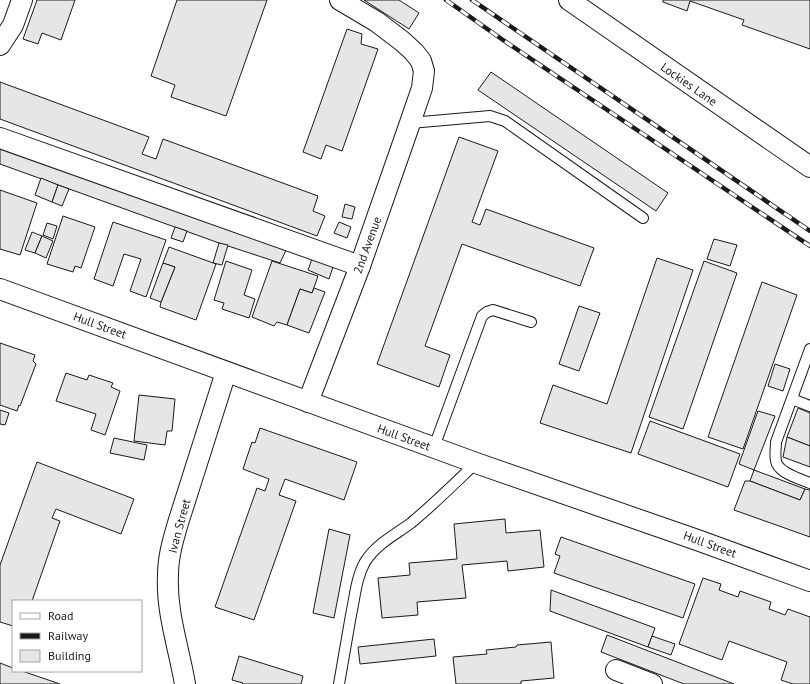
<svg xmlns="http://www.w3.org/2000/svg" width="810" height="684" font-family="'PT Sans',sans-serif">
  <style>
    .building { fill: #e6e6e6; stroke: #1a1a1a }
    .lines { fill: none; stroke-linecap: round; stroke-linejoin: round }
    .lane-casing { stroke: #1a1a1a; stroke-width: 12 }
    .street-casing { stroke: #1a1a1a; stroke-width: 22 }
    .lane { stroke: #fff; stroke-width: 10 }
    .street { stroke: #fff; stroke-width: 20 }
    .rail-casing { stroke: #1a1a1a; stroke-width: 4.5 }
    .rail { stroke: #fff; stroke-width: 3; stroke-dasharray: 9; stroke-linecap: butt }
    .labels { text-anchor: middle; dominant-baseline: central; stroke-width: 3; stroke-linejoin: round; paint-order: stroke }
    .street-label { font-size: 12px; fill: #1a1a1a; stroke: #fff }
  </style>
  <rect width="100%" height="100%" fill="#fff"/>
  <!-- building -->
  <g class="building">
    <path d="M37 0H75L61 40 42 33 38 44 23 39Z"/>
    <path d="M177 0H267L226 116 171 97 175 85 151 76Z"/>
    <path d="M364 0H399L419 13 409 29Z"/>
    <path d="M663 0H810V49L742 25 744 20 690 1 687 11 663 2Z"/>
    <path d="M347 29 362 34 361 44 378 49 342 151 326 145 321 159 303 152Z"/>
    <path d="M491 72 668 193 656 211 478 90Z"/>
    <path d="M0 82 149 137 142 154 156 159 163 139 318 196 313 211 325 216 317 236 0 119Z"/>
    <path d="M459 137 498 151 472 222 480 225 486 209 594 248 580 286 462 244 425 346 450 355 439 387 377 364Z"/>
    <path d="M0 146 287 248 280 263 219 243 0 164Z"/>
    <path d="M41 178 58 185 52 202 35 195Z"/>
    <path d="M58 185 69 189 62 206 52 202Z"/>
    <path d="M0 190 37 203 20 255 0 249Z"/>
    <path d="M345 204 355 207 352 219 342 217Z"/>
    <path d="M63 216 95 227 81 268 75 266 73 272 47 264Z"/>
    <path d="M113 222 166 240 146 297 130 291 141 259 124 254 113 286 94 279Z"/>
    <path d="M339 222 351 227 347 238 334 233Z"/>
    <path d="M47 223 57 226 53 239 43 235Z"/>
    <path d="M175 227 187 231 183 242 171 238Z"/>
    <path d="M32 232 42 236 35 253 25 250Z"/>
    <path d="M42 236 53 241 46 258 35 253Z"/>
    <path d="M714 239 737 245 730 266 707 259Z"/>
    <path d="M219 243 228 245 222 265 213 263Z"/>
    <path d="M169 247 216 264 196 320 160 307 161 302 175 267 163 263Z"/>
    <path d="M313 256 334 264 329 279 308 270Z"/>
    <path d="M657 258 693 270 631 453 540 423 553 385 607 404Z"/>
    <path d="M226 261 252 270 244 295 255 299 249 318 222 309 224 303 214 300Z"/>
    <path d="M272 261 318 276 312 293 300 289 287 325 277 322 274 326 252 317Z"/>
    <path d="M704 261 737 273 683 429 649 417Z"/>
    <path d="M163 263 175 267 161 302 150 298Z"/>
    <path d="M762 282 797 295 743 449 708 437Z"/>
    <path d="M314 288 325 292 309 333 287 325 300 289 312 293Z"/>
    <path d="M579 306 600 313 579 371 559 364Z"/>
    <path d="M0 343 35 355 33 361 36 364 20 406 19 405 17 411 0 405Z"/>
    <path d="M775 364 790 369 783 391 768 386Z"/>
    <path d="M66 373 87 380 89 375 113 383 111 387 120 391 105 435 91 430 96 414 56 401Z"/>
    <path d="M139 395 175 399 172 431H167L165 445 134 441Z"/>
    <path d="M798 408 810 413V446L787 437Z"/>
    <path d="M0 410 9 413 5 425 0 424Z"/>
    <path d="M758 411 775 416 754 470 739 464Z"/>
    <path d="M650 421 740 454 728 487 638 454Z"/>
    <path d="M260 428 357 462 344 500 285 479 279 495 296 501 254 620 215 607 257 488 265 491 269 479 243 469 252 442 255 443Z"/>
    <path d="M787 437 810 446V467L783 457Z"/>
    <path d="M114 438 147 445 144 460 110 453Z"/>
    <path d="M37 462 134 499 121 534 56 509 52 518 60 521 32 601H13V626L0 622V565Z"/>
    <path d="M754 470 805 489 800 500 750 481Z"/>
    <path d="M745 481H750L800 500 805 489 810 490V537L734 510Z"/>
    <path d="M505 519 506 533 540 530 544 567 508 571 507 561 462 565 466 598 417 602 418 615 382 618 378 578 410 575 409 563 457 559 454 524Z"/>
    <path d="M329 529 350 535 334 618 313 613Z"/>
    <path d="M561 537 695 584 683 618 554 573 560 556 555 554Z"/>
    <path d="M703 578 721 584 719 590 738 597 740 591 771 602 769 609 785 615 788 609 810 617V684H793L781 680 787 662 729 641 722 660 679 644Z"/>
    <path d="M551 590 655 628 648 647 550 611Z"/>
    <path d="M607 635 734 684H684L601 652Z"/>
    <path d="M652 636 675 644 671 655 648 647Z"/>
    <path d="M434 639 436 656 360 664 358 647Z"/>
    <path d="M551 642 554 678 521 681V684H456L453 657 487 654 486 650 516 647 517 645Z"/>
    <path d="M239 656 303 676 301 684H242L243 683 232 680Z"/>
    <path d="M0 663 13 668V671H22L60 684H0Z"/>
  </g>
  <g class="lines">
    <!-- lane casing -->
    <g class="lane-casing">
      <g id="lane">
        <path d="M410 123 490 116 505 121 643 218"/>
        <path d="M810 349 776 442C776 449 774 458 777 464 782 474 800 479 810 483"/>
        <path d="M792 399 810 406"/>
        <path d="M434 447 482 316 487 312 493 310 531 322"/>
        <path d="M339 684C343 661 347 638 351 615 355 597 356 578 365 562 376 544 395 535 411 523 434 504 455 483 476 463"/>
      </g>
    </g>
    <!-- street casing -->
    <g class="street-casing">
      <g id="street">
        <path d="M569 0 810 167"/>
        <path d="M0 45 13 25 22 0"/>
        <path d="M0 138 360 266"/>
        <path d="M0 289 476 463 700 541 810 581"/>
        <path d="M308 402 360 266 410 123 422 88 424 71 421 61 414 52 402 41 377 22 340 0"/>
        <path d="M616 670 652 684"/>
        <path d="M185 684C179 648 166 612 168 575 168 557 173 540 178 523L226 372"/>
      </g>
    </g>
    <!-- lane -->
    <use href="#lane" class="lane"/>
    <!-- street -->
    <use href="#street" class="street"/>
    <!-- rail casing -->
    <g class="rail-casing">
      <g id="rail">
        <path d="M446 0 503 40 810 246"/>
        <path d="M472 0 810 231"/>
      </g>
    </g>
    <!-- rail -->
    <use href="#rail" class="rail"/>
  </g>
  <g class="labels">
    <!-- street labels -->
    <g class="street-label">
      <text transform="translate(689 84) rotate(35)">Lockies Lane</text>
      <text transform="translate(367 245) rotate(-70)">2nd Avenue</text>
      <text transform="translate(100 325) rotate(20)">Hull Street</text>
      <text transform="translate(404 437) rotate(20)">Hull Street</text>
      <text transform="translate(179 526) rotate(-75)">Ivan Street</text>
      <text transform="translate(710 544) rotate(20)">Hull Street</text>
    </g>
  </g>
  <!-- legend -->
  <rect x="12" y="600" width="130" height="72" fill="#ffffff" stroke="#a3a3a3"/>
  <rect x="20" y="613" width="20" height="6" fill="#ffffff" stroke="#a3a3a3"/>
  <text x="48" y="620" font-size="12" fill="#1a1a1a">Road</text>
  <rect x="20" y="633" width="20" height="6" fill="#1a1a1a" stroke="#a3a3a3"/>
  <text x="48" y="640" font-size="12" fill="#1a1a1a">Railway</text>
  <rect x="20" y="650" width="20" height="12" fill="#e6e6e6" stroke="#a3a3a3"/>
  <text x="48" y="660" font-size="12" fill="#1a1a1a">Building</text>
</svg>
